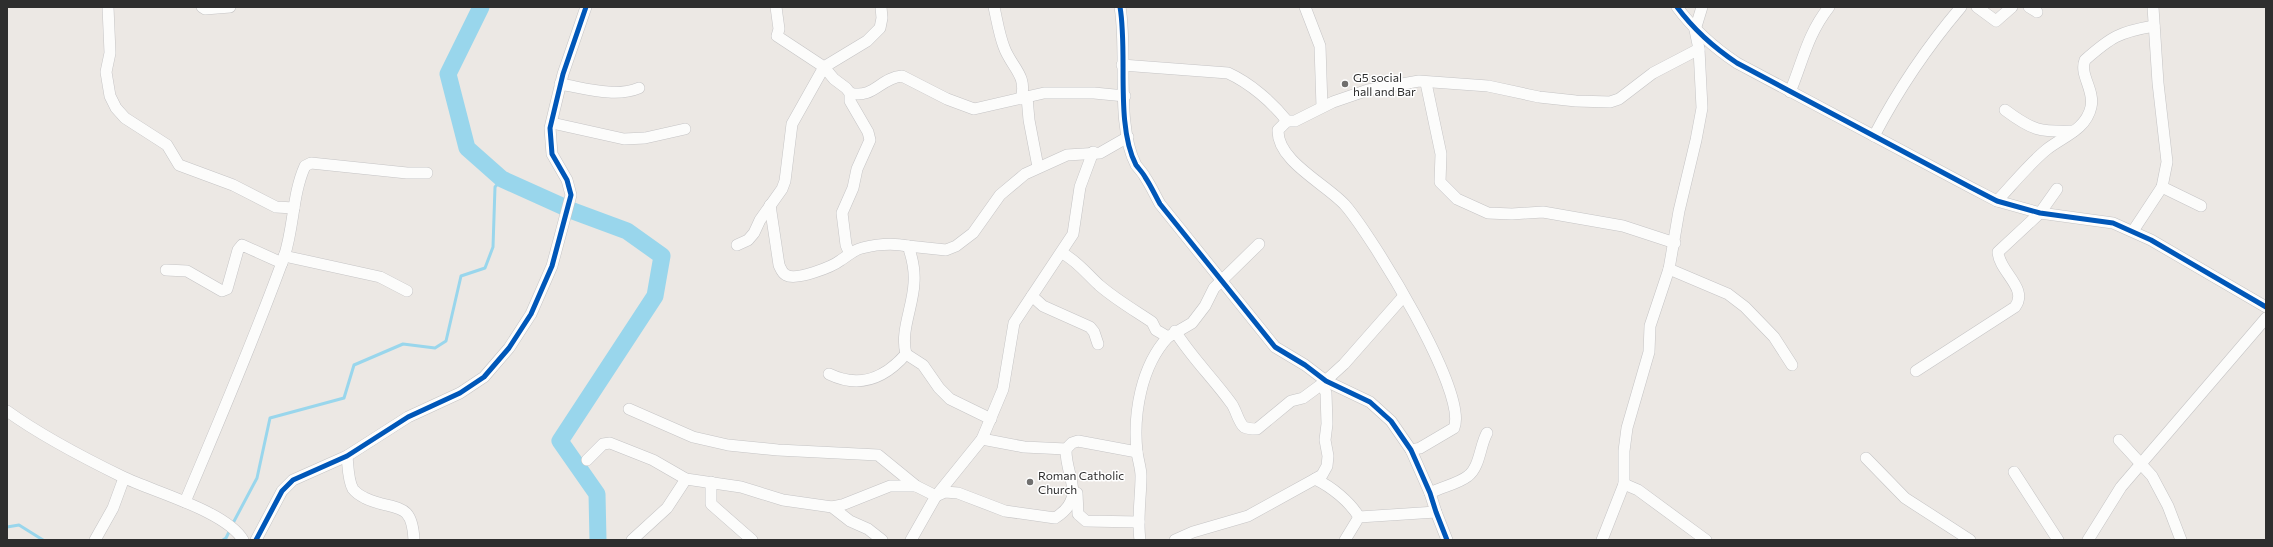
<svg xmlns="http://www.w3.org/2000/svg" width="2273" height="547" font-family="Commissioner,sans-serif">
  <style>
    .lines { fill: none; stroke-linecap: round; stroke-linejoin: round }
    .stream { stroke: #99d6ec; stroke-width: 3 }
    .river { stroke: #99d6ec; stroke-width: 17 }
    .minor-casing { stroke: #c5c4c5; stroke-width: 12 }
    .minor { stroke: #fcfcfb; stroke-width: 11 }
    .cycleway-casing { stroke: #fff; stroke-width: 8 }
    .cycleway { stroke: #0057b8; stroke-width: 5 }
    .poi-dot { fill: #706f6e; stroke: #fff; stroke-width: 1.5 }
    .labels { text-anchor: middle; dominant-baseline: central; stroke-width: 3; stroke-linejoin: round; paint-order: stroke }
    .poi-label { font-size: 12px; fill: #2e2e2e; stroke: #fff; text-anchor: start }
  </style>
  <rect width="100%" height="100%" fill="#ece8e4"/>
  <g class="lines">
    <!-- stream -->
    <g class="stream">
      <path d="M232 525 257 478 270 418 344 398 354 365 403 344 435 348 446 341 461 276 485 268 493 247 495 187 502 179"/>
      <path d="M7 527 19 525 43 540"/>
      <path d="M223 540 226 538 230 530"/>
    </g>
    <!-- river -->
    <path class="river" d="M481 7 448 74 467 148 502 179 573 211 627 231 662 256 655 296 560 441 597 494 598 540"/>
    <!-- minor casing -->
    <g class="minor-casing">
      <g id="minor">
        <path d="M108 7 110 53 106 72 110 96 116 108 125 118 167 145 179 165 233 185 276 207 294 208"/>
        <path d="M202 7 205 9 230 7"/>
        <path d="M776 7 779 29 777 36 824 67 834 79 846 88 850 93V101L868 132 870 140 857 169 853 188 842 213 846 245 849 252"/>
        <path d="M994 7C997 20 999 34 1004 47 1011 67 1028 75 1021 99"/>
        <path d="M1120 7C1128 52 1115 125 1136 165 1139 169 1143 173 1145 177 1151 186 1155 195 1160 204L1275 347 1305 365 1326 381 1370 402 1391 421 1411 450 1430 493 1436 512 1447 540"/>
        <path d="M1305 7 1320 46 1322 107"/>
        <path d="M1677 7C1694 30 1713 47 1737 63L1970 187 1997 201 2040 213 2113 223 2151 240 2266 307"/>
        <path d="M1977 7 1996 21 2012 7"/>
        <path d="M2029 7 2037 12"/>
        <path d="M1122 65 1228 73C1250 83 1272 102 1287 121H1295L1333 102 1368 90 1419 81 1488 86 1539 97 1576 101 1610 102 1619 99 1653 73 1699 49"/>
        <path d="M1426 83 1441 154 1440 182 1457 199 1488 213 1512 214 1543 212 1623 226 1675 243"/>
        <path d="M560 84C585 88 615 98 639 88"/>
        <path d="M1790 92C1803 61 1807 35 1829 7"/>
        <path d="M850 93C874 99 880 78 902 76L947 99 974 109 1044 93H1094L1125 96"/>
        <path d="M1027 97 1029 120 1038 167"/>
        <path d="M2005 110C2033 131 2040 132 2074 131"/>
        <path d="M1287 121 1278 130C1277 161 1326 184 1345 205 1371 235 1469 393 1454 428L1420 448 1411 450"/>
        <path d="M552 123 624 139 645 138 685 129"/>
        <path d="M1874 136C1898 90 1927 47 1961 7"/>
        <path d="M2162 187 2201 206"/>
        <path d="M1997 201C2013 184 2028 165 2046 150 2062 137 2086 130 2091 107 2095 90 2079 75 2085 60 2111 37 2119 32 2154 26"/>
        <path d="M770 205 779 265C781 269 782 273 786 275 796 281 832 267 841 260 849 255 853 250 862 248 878 244 892 243 908 246 912 257 915 270 914 283 913 307 900 331 906 354L923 365 939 388 950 399 991 419"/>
        <path d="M2133 231 2162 187 2167 162 2158 83 2153 7"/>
        <path d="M737 245 748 240 754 233 760 220 782 189 785 181 792 124 824 67 867 41 880 28 882 18 881 7"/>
        <path d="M908 246 946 250 956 246 973 233 1000 195 1025 174 1067 155 1100 153 1128 137"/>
        <path d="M1062 253C1076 260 1087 274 1099 285 1115 299 1134 310 1152 322L1156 330 1168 337 1192 323 1205 306 1214 288 1259 244"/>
        <path d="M284 256 380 277 407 291"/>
        <path d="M1669 269 1728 294 1745 307 1774 337 1792 365"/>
        <path d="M166 270 187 271 222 291 227 289 238 250 242 245 282 263"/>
        <path d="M1032 296 1043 306 1090 327 1094 332 1098 344"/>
        <path d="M1175 331C1191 357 1213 378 1231 403 1236 409 1238 422 1244 427 1248 429 1253 429 1257 429L1291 401 1303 398 1322 384 1344 364 1403 297"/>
        <path d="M1916 371 2015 307C2029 288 1999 272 1998 252L2040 213 2057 189"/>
        <path d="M829 374C860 389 885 378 906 354"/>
        <path d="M1322 384 1326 393 1327 424 1325 440 1328 456 1327 466 1322 475 1315 479C1332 487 1350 502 1359 517"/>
        <path d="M629 409 693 437 728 445 778 450 878 455 916 486 936 496 945 492 958 493 1005 511 1055 518C1088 497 1065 477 1066 449"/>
        <path d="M7 411C43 437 84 458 123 477 154 492 226 511 243 540"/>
        <path d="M982 439 1024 447 1066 449 1072 443 1078 441 1137 452"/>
        <path d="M2119 440 2152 476 2168 506 2181 540"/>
        <path d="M347 456C348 465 348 481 353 489 356 493 361 496 365 498 395 512 412 499 414 540"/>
        <path d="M1866 458 1905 498 1970 540"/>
        <path d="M587 460 603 444 610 443 653 460 686 479 741 487 783 500 832 507 850 521 868 529 882 540"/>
        <path d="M2014 472 2058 540"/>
        <path d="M711 482V504L752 540"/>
        <path d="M1624 484 1638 490 1706 540"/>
        <path d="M1077 493 1078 514 1086 521 1139 522"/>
        <path d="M1430 493C1441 487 1458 484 1468 476 1480 467 1480 445 1487 433"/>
        <path d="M185 502C219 421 254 340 284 257 294 228 292 195 305 166L311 163 407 173H427"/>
        <path d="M832 507 842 505 890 486H916"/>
        <path d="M95 540 113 508 124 478"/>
        <path d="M256 540 282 491 293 480 347 456 408 417 460 393 484 377 509 348 531 314 552 266 571 195 567 180 552 154 550 128 563 74 586 7"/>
        <path d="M632 540 667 508 686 479"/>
        <path d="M911 540 936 496 982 439 1003 389 1014 323 1073 234 1080 187 1093 152"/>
        <path d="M1140 540C1137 519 1141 497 1141 476 1141 468 1138 460 1137 452 1133 414 1141 366 1168 337"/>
        <path d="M1175 540 1193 532 1248 516 1315 479"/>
        <path d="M1345 540 1359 517 1436 512"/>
        <path d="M1602 540 1624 484V451L1627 428 1649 352 1650 326 1669 269 1679 211 1696 140 1702 108 1699 49 1695 30 1702 7"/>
        <path d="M2088 540 2121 487 2266 318"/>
      </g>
    </g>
    <!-- minor -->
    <use href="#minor" class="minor"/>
    <!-- cycleway casing -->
    <g class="cycleway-casing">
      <g id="cycleway">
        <path d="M1120 7C1128 52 1115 125 1136 165 1139 169 1143 173 1145 177 1151 186 1155 195 1160 204L1275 347 1305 365 1326 381 1370 402 1391 421 1411 450 1430 493 1436 512 1447 540"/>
        <path d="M1677 7C1694 30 1713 47 1737 63L1970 187 1997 201 2040 213 2113 223 2151 240 2266 307"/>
        <path d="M256 540 282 491 293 480 347 456 408 417 460 393 484 377 509 348 531 314 552 266 571 195 567 180 552 154 550 128 563 74 586 7"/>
      </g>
    </g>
    <!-- cycleway -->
    <use href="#cycleway" class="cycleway"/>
  </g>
  <!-- markers -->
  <g class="poi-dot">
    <circle cx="1345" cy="84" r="4"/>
    <circle cx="1030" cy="482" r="4"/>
  </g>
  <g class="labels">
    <!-- poi labels -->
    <g class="poi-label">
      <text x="1353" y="77">G5 social<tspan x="1353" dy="14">hall and Bar</tspan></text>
      <text x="1038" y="475">Roman Catholic<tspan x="1038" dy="14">Church</tspan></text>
    </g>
  </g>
  <!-- border -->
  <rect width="2273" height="547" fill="none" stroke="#2e2e2e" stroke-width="16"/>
</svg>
